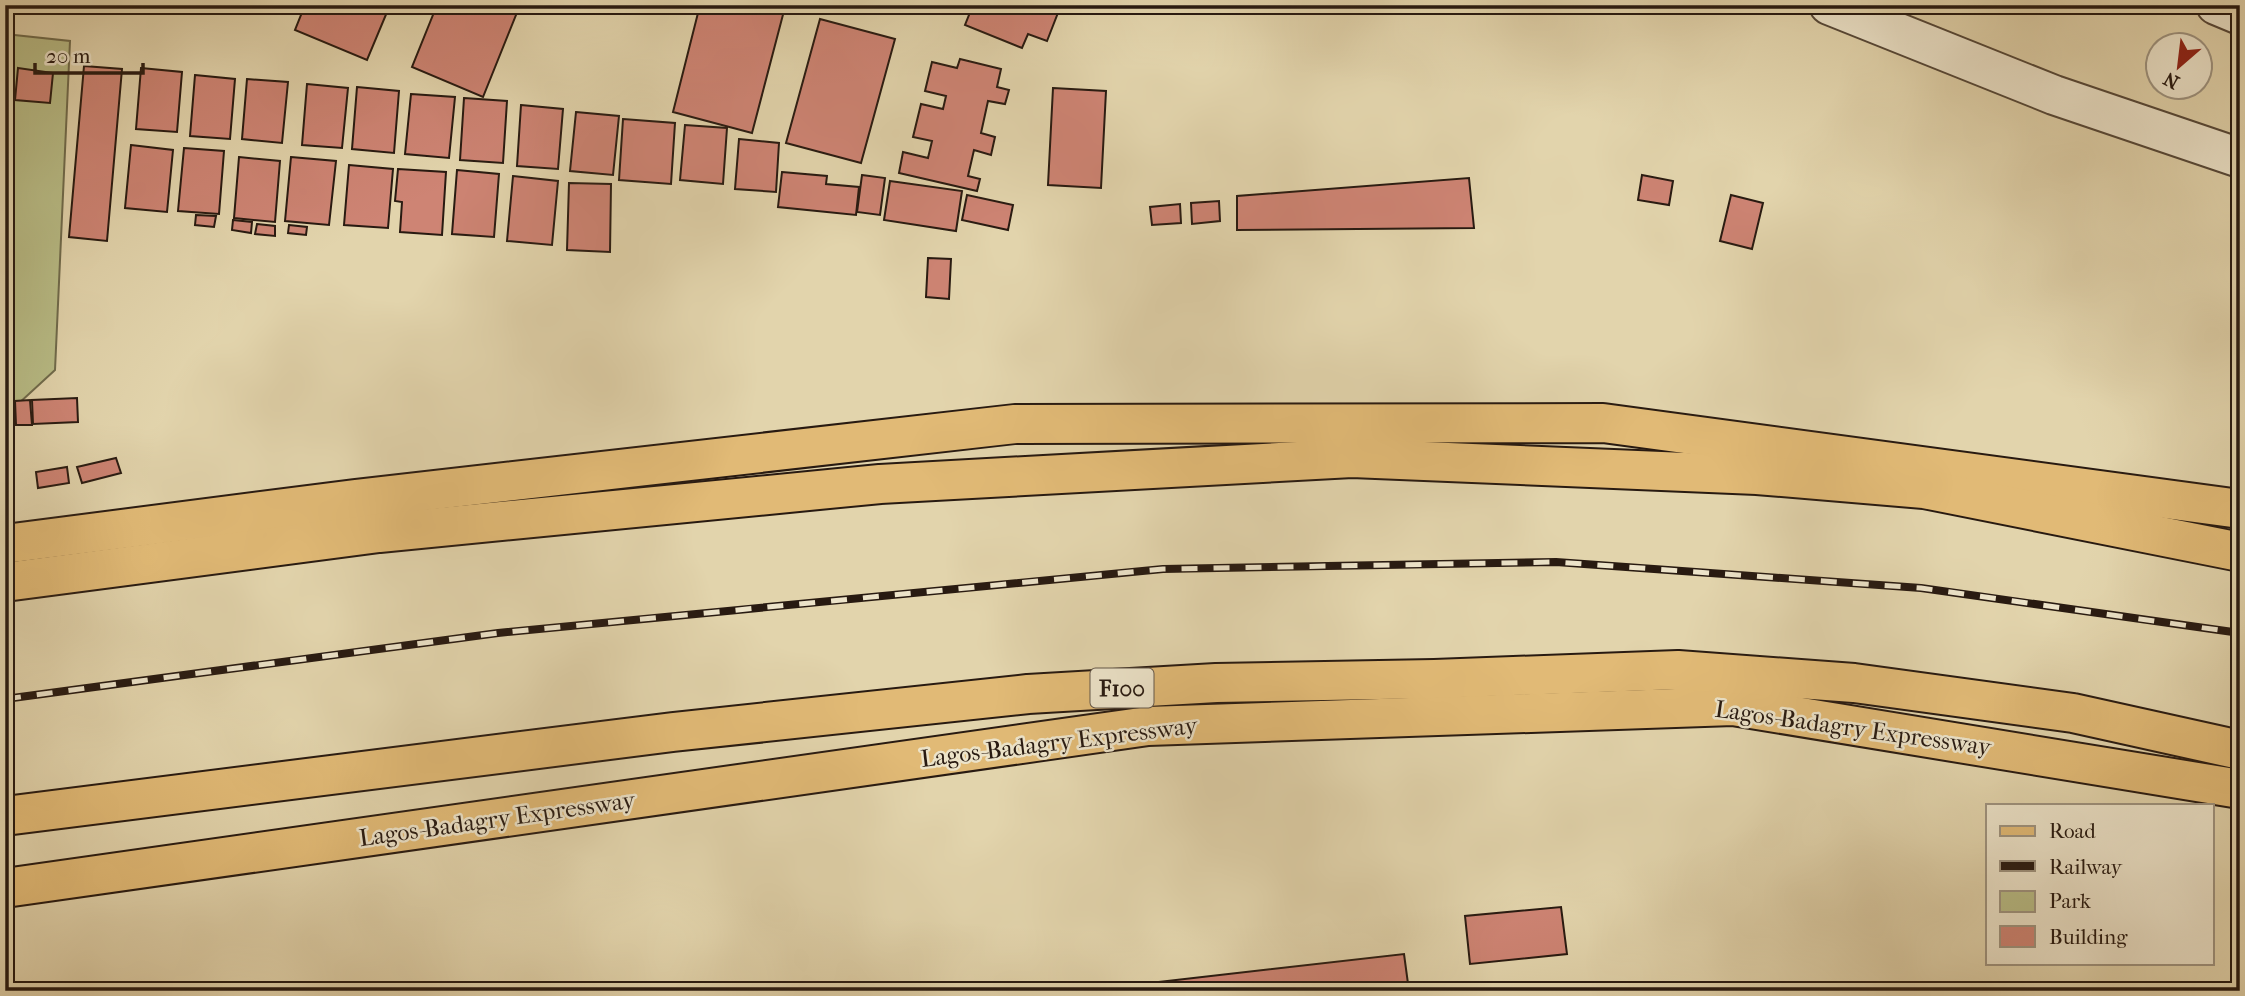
<svg xmlns="http://www.w3.org/2000/svg" width="2245" height="996" font-family="'IM FELL French Canon',serif">
  <style>
    .green { fill: #b8bc86; stroke: #706b4c; stroke-width: 2 }
    .building { fill: #ce8474; stroke: #281a11; stroke-width: 2 }
    .lines { fill: none; stroke-linecap: round; stroke-linejoin: round }
    .minor-casing { stroke: #564838; stroke-width: 42 }
    .major-casing { stroke: #281a11; stroke-width: 42 }
    .highway-casing { stroke: #281a11; stroke-width: 42 }
    .minor { stroke: #ece3c9; stroke-width: 38 }
    .major { stroke: #e1ba76; stroke-width: 38 }
    .highway { stroke: #e1ba76; stroke-width: 38 }
    .rail-casing { stroke: #281a11; stroke-width: 8 }
    .rail { stroke: #ece3c9; stroke-width: 5; stroke-dasharray: 16; stroke-linecap: butt }
    .labels { text-anchor: middle; dominant-baseline: central; stroke-width: 5; stroke-linejoin: round; paint-order: stroke }
    .shield { fill: #ece3c9; stroke: #635648; stroke-width: 2 }
    .shield-label { font-size: 23px; font-weight: bold; fill: #281a11 }
    .street-label { font-size: 24px; fill: #281a11; stroke: #ece3c9 }
  </style>
  <rect width="100%" height="100%" fill="#e2d4ac"/>
  <filter id="stains"><feTurbulence type="fractalNoise" baseFrequency=".00286" numOctaves="4"/><feColorMatrix values="0 0 0 0 .2 0 0 0 0 .09 0 0 0 0 .02 0 0 0 .5 -.17"/></filter>
  <radialGradient id="worn" r=".72"><stop offset=".6" stop-color="#630" stop-opacity="0"/><stop offset="1" stop-color="#630" stop-opacity=".3"/></radialGradient>
  <!-- green -->
  <path class="green" d="M5 34 70 41 55 370 5 416Z"/>
  <!-- building -->
  <g class="building">
    <path d="M305 5H390L367 60 295 30Z"/>
    <path d="M437 5H520L483 97 412 67Z"/>
    <path d="M700 5 785 7 752 133 673 112Z"/>
    <path d="M973 5H1061L1047 41 1028 34 1022 48 965 25Z"/>
    <path d="M820 19 895 39 861 163 786 143Z"/>
    <path d="M960 59 1001 69 997 87 1009 90 1005 104 988 101 981 133 995 137 991 155 974 150 968 176 980 179 977 191 899 173 903 152 928 158 932 141 913 137 921 104 943 109 946 96 925 91 932 62 957 68Z"/>
    <path d="M84 66 122 69 107 241 69 237Z"/>
    <path d="M18 68 53 73 50 103 15 100Z"/>
    <path d="M141 68 182 72 177 132 136 129Z"/>
    <path d="M195 75 235 79 230 139 190 136Z"/>
    <path d="M247 79 288 82 282 143 242 139Z"/>
    <path d="M307 84 348 88 342 148 302 145Z"/>
    <path d="M357 87 399 91 394 153 352 149Z"/>
    <path d="M1053 88 1106 91 1101 188 1048 185Z"/>
    <path d="M411 94 455 97 449 158 405 154Z"/>
    <path d="M464 98 507 101 503 163 460 160Z"/>
    <path d="M521 105 563 109 558 169 517 166Z"/>
    <path d="M576 112 619 116 613 175 570 171Z"/>
    <path d="M623 119 675 123 671 184 619 180Z"/>
    <path d="M685 125 727 128 723 184 680 180Z"/>
    <path d="M739 139 779 143 776 192 735 189Z"/>
    <path d="M131 145 173 150 167 212 125 208Z"/>
    <path d="M184 148 224 151 219 214 178 211Z"/>
    <path d="M239 157 280 161 275 222 234 218Z"/>
    <path d="M291 157 336 161 329 225 285 221Z"/>
    <path d="M349 165 393 169 388 228 344 225Z"/>
    <path d="M398 169 446 172 442 235 400 232 402 202 395 201Z"/>
    <path d="M457 170 499 174 494 237 452 234Z"/>
    <path d="M782 172 827 176 826 184 859 187 856 215 778 207Z"/>
    <path d="M862 175 885 178 880 215 857 212Z"/>
    <path d="M1642 175 1673 181 1669 205 1638 200Z"/>
    <path d="M513 176 558 181 552 245 507 241Z"/>
    <path d="M1469 178 1474 228 1237 230V196Z"/>
    <path d="M890 181 962 191 956 231 884 220Z"/>
    <path d="M569 183 611 184 610 252 567 250Z"/>
    <path d="M967 195 1013 205 1008 230 962 220Z"/>
    <path d="M1731 195 1763 203 1752 249 1720 241Z"/>
    <path d="M1219 201 1220 221 1192 224 1191 203Z"/>
    <path d="M1180 204 1181 223 1152 225 1150 207Z"/>
    <path d="M196 215 216 216 214 227 195 225Z"/>
    <path d="M233 220 252 222 251 233 232 230Z"/>
    <path d="M257 224 275 226V236L255 234Z"/>
    <path d="M289 225 307 227 306 235 288 233Z"/>
    <path d="M928 258 951 259 949 299 926 297Z"/>
    <path d="M77 398 78 422 33 424 32 400Z"/>
    <path d="M30 400 32 425H16L15 401Z"/>
    <path d="M116 458 121 473 82 483 77 467Z"/>
    <path d="M67 467 69 483 38 488 36 472Z"/>
    <path d="M1561 907 1567 954 1470 964 1465 916Z"/>
    <path d="M1404 954 1409 991H1080Z"/>
    <path d="M2240 981V991H2203Z"/>
  </g>
  <g class="lines">
    <!-- minor casing -->
    <g class="minor-casing">
      <g id="minor">
        <path d="M1829 5 2054 95 2240 158"/>
        <path d="M2216 5 2240 15"/>
      </g>
    </g>
    <!-- major casing -->
    <g class="major-casing">
      <g id="major">
        <path d="M5 544 355 499 1015 424 1603 423 2240 509"/>
        <path d="M5 888 1148 726 1733 706 2240 789"/>
      </g>
    </g>
    <!-- highway casing -->
    <g class="highway-casing">
      <g id="highway">
        <path d="M5 582 379 533 880 484 1352 458 1757 475 1924 489 2240 552"/>
        <path d="M5 816 673 732 1028 694 1216 683 1434 679 1678 670 1854 683 2073 713 2240 750"/>
      </g>
    </g>
    <!-- minor -->
    <use href="#minor" class="minor"/>
    <!-- major -->
    <use href="#major" class="major"/>
    <!-- highway -->
    <use href="#highway" class="highway"/>
    <!-- rail casing -->
    <g class="rail-casing">
      <path id="rail" d="M5 699 498 633 1163 569 1556 562 1921 588 2240 633"/>
    </g>
    <!-- rail -->
    <use href="#rail" class="rail"/>
  </g>
  <g class="labels">
    <!-- shield labels -->
    <rect class="shield" x="1090.5" y="668.5" width="63" height="39" rx="5"/>
    <g class="shield-label">
      <text x="1122" y="688">F100</text>
    </g>
    <!-- street labels -->
    <g class="street-label">
      <text transform="translate(1853 728) rotate(8)">Lagos-Badagry Expressway</text>
      <text transform="translate(1059 742) rotate(-7)">Lagos-Badagry Expressway</text>
      <text transform="translate(497 819) rotate(-8)">Lagos-Badagry Expressway</text>
    </g>
  </g>
  <!-- margin -->
  <rect width="2245" height="996" fill="none" stroke="#e2d4ac" stroke-width="28"/>
  <rect x="7" y="7" width="2231" height="982" fill="none" stroke="#281a11" stroke-width="3.5"/>
  <rect x="14" y="14" width="2217" height="968" fill="none" stroke="#281a11" stroke-width="2"/>
  <!-- legend -->
  <rect x="1986" y="804" width="228" height="161" fill="#ece3c9" stroke="#9e937f" stroke-width="2"/>
  <rect x="2000" y="826" width="35" height="10" fill="#e1ba76" stroke="#9e937f" stroke-width="2"/>
  <text x="2049" y="838" font-size="21" fill="#281a11">Road</text>
  <rect x="2000" y="861" width="35" height="10" fill="#281a11" stroke="#9e937f" stroke-width="2"/>
  <text x="2049" y="874" font-size="21" fill="#281a11">Railway</text>
  <rect x="2000" y="891" width="35" height="21" fill="#b8bc86" stroke="#9e937f" stroke-width="2"/>
  <text x="2049" y="908" font-size="21" fill="#281a11">Park</text>
  <rect x="2000" y="926" width="35" height="21" fill="#ce8474" stroke="#9e937f" stroke-width="2"/>
  <text x="2049" y="944" font-size="21" fill="#281a11">Building</text>
  <!-- north arrow -->
  <g transform="translate(2179 66) rotate(208)"><circle r="33" fill="#ece3c9" stroke="#9e937f" stroke-width="2"/>
  <path d="M0-5L12 26L0 18L-12 26Z" fill="#8f2418"/>
  <text y="-10" font-size="19" font-weight="bold" text-anchor="middle" fill="#281a11">N</text>
  </g>
  <!-- scale -->
  <path d="M35 63v10h108v-10" fill="none" stroke="#281a11" stroke-width="3.5"/>
  <text x="46" y="63" font-size="21" fill="#281a11" stroke="#ece3c9" stroke-width="5" paint-order="stroke">20 m</text>
  <rect width="100%" height="100%" filter="url(#stains)"/>
  <rect width="100%" height="100%" fill="url(#worn)"/>
</svg>
